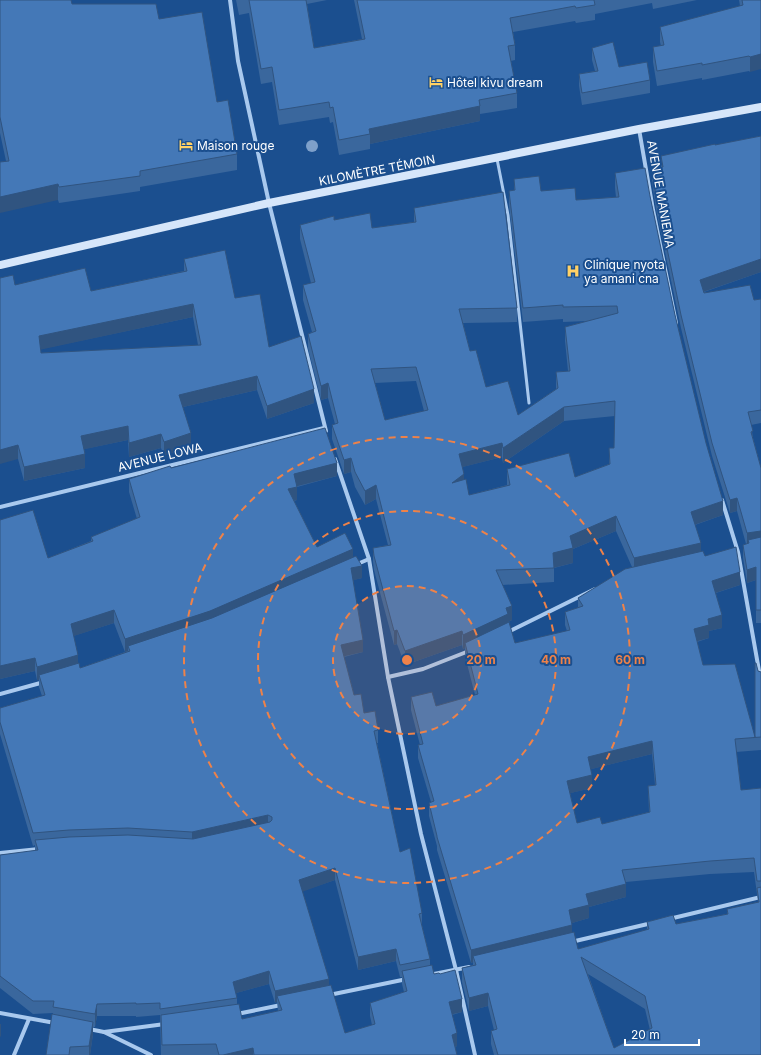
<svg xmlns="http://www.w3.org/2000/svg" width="761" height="1055" font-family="Inter,sans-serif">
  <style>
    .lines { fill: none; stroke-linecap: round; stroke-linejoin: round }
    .lane { stroke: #a9c9ee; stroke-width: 3 }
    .street { stroke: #a9c9ee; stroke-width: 4 }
    .secondary { stroke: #d6e6fa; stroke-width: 8 }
    .tree { fill: #7ea0ca }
    .wall { fill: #3a679d; fill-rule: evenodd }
    .shaded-wall { fill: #305480 }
    .building { fill: #4478b7; stroke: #305480; fill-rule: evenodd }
    .ring { fill: none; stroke: #ee8249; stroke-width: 2; stroke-dasharray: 7 5 }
    .labels { text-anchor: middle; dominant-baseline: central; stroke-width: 4; stroke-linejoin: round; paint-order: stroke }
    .poi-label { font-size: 12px; fill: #fff; stroke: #1b4f8f; text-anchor: start }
    .street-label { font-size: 12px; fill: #fff; stroke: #1b4f8f }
    .centre { fill: #ee8249; stroke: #1b4f8f; stroke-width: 2 }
    .ring-label { font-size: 12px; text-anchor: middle; font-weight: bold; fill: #ee8249; stroke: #1b4f8f; stroke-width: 4; stroke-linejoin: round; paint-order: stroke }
  </style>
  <rect width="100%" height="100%" fill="#1b4f8f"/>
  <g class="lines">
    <!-- lane -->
    <path class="lane" d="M497 159 508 215 529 403"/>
    <!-- street -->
    <g class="street">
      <path d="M230 0 238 61 269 203 326 431"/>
      <path d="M639 129 653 210 676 323"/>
      <path d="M335 459 369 559 388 677 421 834 456 970 475 1055"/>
      <path d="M722 500 738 552 761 682"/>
      <path d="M0 507 324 428"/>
      <path d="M355 565 369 559"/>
      <path d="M508 632 595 589"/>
      <path d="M388 677 423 669 469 651"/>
      <path d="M0 694 44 682"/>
      <path d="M0 853 39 849"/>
      <path d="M669 919 761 897"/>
      <path d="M571 942 652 923"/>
      <path d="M429 975 469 967"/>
      <path d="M329 995 407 979"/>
      <path d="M0 1013 55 1023"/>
      <path d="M237 1014 281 1005"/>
      <path d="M89 1029 104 1032 151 1055"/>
      <path d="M104 1032 165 1024"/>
      <path d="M14 1055 29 1019"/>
    </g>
    <!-- secondary -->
    <path class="secondary" d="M0 265 269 203 639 129 761 107"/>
  </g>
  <!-- trees -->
  <circle class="tree" cx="312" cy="146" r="6"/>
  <!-- wall -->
  <g class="wall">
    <path d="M0 0 72 4 159 19 217 102 237 154V170L140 187V191L59 203 58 200 6 161 0 133Z"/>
    <path d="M236 0H327L307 4 314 48 362 39 354 0H697L653 9 652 3 595 14V20L576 23 575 21 513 32 515 45V60L511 61 517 93V108L480 114V121L370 144V149L339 155 333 122 330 123 329 117 279 125 272 82 261 84 249 13 239 15Z"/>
    <path d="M739 0H761L750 72 749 71 702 80V78L657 86 653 62V47L661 46 660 42V27L740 6Z"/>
    <path d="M592 48 619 67 650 80V93L582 105 579 86V74L595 71 592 60Z"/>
    <path d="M761 136V272L704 292 754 300 761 299V423L751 425 753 438 761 468V623H756V580L747 583 743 558V545L746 544 737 511 730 513 712 456 681 328 656 209 652 182V169L661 167V156Z"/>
    <path d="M615 173 650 196 675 315 723 515 695 525 701 551 705 556 740 585 716 593 722 628 709 631V638L697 642 703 665 755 737 758 671 761 672V750L736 752 741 790 761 788V1055H494L491 1044V1031L494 1030 488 1006 469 1011 462 982V968L473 965V962L471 963 437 850V846L429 816V803L431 802 418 758V745H420L411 710V697L436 706 475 695 465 656V648L463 649 462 645 405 665 397 644 394 645 374 570 373 562V548L388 545 376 499 365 505 355 487 351 472 344 474 332 439V425L335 424 328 398 321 400 308 348V334L312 332 303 300V285L311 283 300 239V225L334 220 372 228 414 222V208L517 308V322L463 323 470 351 486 387 518 415 556 389V372L568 371 565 341V327L587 321 563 322V319L523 322 509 206V191L514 190V179L541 191 576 200 616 197 615 188ZM416 381 424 411 385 420 375 383ZM615 416 614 448H609V464L575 477 507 469V485L469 495 464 480 462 467 502 457 503 463 564 421ZM616 531 632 567 578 598V608L565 612V625L567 631 515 643 508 623V622L512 620 502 585 554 582V568L573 563V549ZM652 754 655 785 648 786 649 812 602 824 577 823 570 793 592 788 591 769ZM754 872 757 894 758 902 727 909V914L676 924 647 922V930L578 949 572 933V923L589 918V907L626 897V882L710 874ZM588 974 645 1009 650 1030 614 1048Z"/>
    <path d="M184 259 235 298 269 347 314 403 267 419 257 390 183 407 191 446 164 456 161 448 129 457 128 440 84 449 85 468 24 481 18 459 15 285 91 291 184 271ZM193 317 198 345 41 353V349Z"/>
    <path d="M171 468 337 476 297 487V500L294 501 317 547 353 557 362 578 353 580 363 652 344 657 354 695 364 713 378 730V743H377L400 852 422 913V926L430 959V965L434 974H440L462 1012 452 1015 457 1046 455 1047 457 1055H161L160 1015 136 1017V1016H97L95 1027H93V1034L90 1055H46L53 1013 33 1014 0 988V855L35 851V845L33 846 0 734V708L42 696 39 687V680H37L35 671 0 679 48 558 91 541V537L137 519 129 492V479ZM114 623 125 652 80 668 78 663 73 636ZM335 880 358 970 396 961 400 977H402V984L404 992 370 1003V1016L372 1025 345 1033 329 985 302 891ZM269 984 275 1003 277 1002 278 1011 242 1019 237 1005V998L236 993Z"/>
  </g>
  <!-- shaded-wall -->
  <g class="shaded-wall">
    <path d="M761 54V69L750 72V57Z"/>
    <path d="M480 106V121L370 144V134L369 129Z"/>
    <path d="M58 184V200L0 213V197Z"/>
    <path d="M761 259V272L700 293V280Z"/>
    <path d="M193 304V317L39 350V336Z"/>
    <path d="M257 376V390L179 408V395Z"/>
    <path d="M328 383V398L321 400V386Z"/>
    <path d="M314 389V403L267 419V406Z"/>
    <path d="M564 407V421L503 463V448Z"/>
    <path d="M128 426V440L81 450V436Z"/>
    <path d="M191 433V446L164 456V442Z"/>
    <path d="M161 434V448L129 457V443Z"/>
    <path d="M502 443V457L459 468V454Z"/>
    <path d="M18 445V459L0 464V450Z"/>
    <path d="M85 454V468L24 481V467Z"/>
    <path d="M351 458V472L344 474V460Z"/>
    <path d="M337 463V476L294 487V474Z"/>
    <path d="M464 474V489L452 483Z"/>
    <path d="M376 485V499L365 505V491Z"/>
    <path d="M297 487V500L288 502V489Z"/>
    <path d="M737 498V511L730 513V500Z"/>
    <path d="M723 501V515L691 526V512Z"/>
    <path d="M616 516V531L573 549V563L553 568V553L570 536Z"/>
    <path d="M761 530V544L749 543 748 540V546L747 547V533Z"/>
    <path d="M701 543V557L634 573V558Z"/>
    <path d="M353 549V562L210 624 128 646V651L125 652V639Z"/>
    <path d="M362 566V578L351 581V568Z"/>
    <path d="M756 567V580L747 583V570Z"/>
    <path d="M740 572V585L712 594V581Z"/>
    <path d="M512 606V620L508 622V628L465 643V648L463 649V635L506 608Z"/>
    <path d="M114 610V623L71 637V624Z"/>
    <path d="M722 615V628L709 631V638L694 642V629L708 619Z"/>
    <path d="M397 630V644L394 645V631Z"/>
    <path d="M462 631V645L405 665V651Z"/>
    <path d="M363 640V652L341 657V645Z"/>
    <path d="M78 655V668L39 675V680H37V667Z"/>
    <path d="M35 658V671L0 679V666Z"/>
    <path d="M652 741V754L588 770V757Z"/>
    <path d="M592 775V788L567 794V781Z"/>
    <path d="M268 815V828L192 844V832Z"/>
    <path d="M335 868V880L299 893V880Z"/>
    <path d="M626 884V897L589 907V918L569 924V910L586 894Z"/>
    <path d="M572 925V939L473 956V962L471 963V950Z"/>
    <path d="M396 949V961L358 970V957Z"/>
    <path d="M269 971V984L233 994V982Z"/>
    <path d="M329 979V991L277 996V1002L275 1003V991Z"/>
    <path d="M488 993V1006L469 1011V998Z"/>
    <path d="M462 999V1012L449 1015V1002Z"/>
    <path d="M97 1004V1016L95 1027V1014Z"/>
    <path d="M93 1022V1034L90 1055H89V1046Z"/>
    <path d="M0 1024H1V1036L0 1037Z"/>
    <path d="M457 1033V1046L452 1048V1035Z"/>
    <path d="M253 1048V1055H223Z"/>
  </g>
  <!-- building -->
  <g class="building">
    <path d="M0 0H71L72 4H156L159 19 202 12 217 102 228 100 237 154 140 171V176L59 187 58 184 0 197V162L9 161 0 117Z"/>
    <path d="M249 0H306L314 48 365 39 357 0H594L595 5 576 8 575 6 510 18 515 45 508 46 517 93 479 100 480 106 369 129 370 134 339 140 333 107 330 108 329 102 279 110 272 67 261 69Z"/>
    <path d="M742 0H761V54L750 57 749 56 702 65V63L657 71 653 47 664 45 660 27 743 5Z"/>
    <path d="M613 42 619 67 647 62 650 80 582 93 579 74 598 71 592 48Z"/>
    <path d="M761 136V259L700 280 704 293 750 285 754 300 761 299V410L748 412 753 431 751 432 761 468V531L747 533 737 498 730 500 712 443 681 315 656 196 652 169 663 167 661 156 715 144V145Z"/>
    <path d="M645 168 650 196 675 315 706 443 723 501 691 512 701 543 634 558 616 516 570 536 573 548 553 553 554 568 496 570 512 606 506 608 508 614 463 635 462 631 405 651 397 630 394 631 374 556 373 548 391 545 376 485 365 491 355 472 351 458 344 460 332 425 338 423 328 383 321 386 308 334 316 331 303 285 315 282 300 225 334 216V220L370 213 372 228 416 222 414 208 503 192 517 308 459 309 470 351 476 350 486 387 508 381 518 415 558 388 556 372 570 371 565 327 618 313 617 306 563 307V305L523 308 509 191 515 190 514 179 539 176 541 191 575 188 576 200 619 197 615 173ZM416 367 428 410 385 420 371 369ZM615 401 614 448H609L610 464 575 477 569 453 507 469 510 485 469 495 466 479 452 483 464 474 459 454 502 443 503 448 564 407Z"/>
    <path d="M225 250 235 298 260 294 269 347 301 336 314 389 267 406 257 376 179 395 191 433 164 442 161 434 129 443 128 426 81 436 85 454 24 467 18 445 0 450V278L13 275 15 285 85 268 91 291 187 271 184 259ZM193 304 201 345 41 353 39 336Z"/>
    <path d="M325 428 337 463 294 474 297 487 288 489 317 547 345 533 353 549 210 611 125 639 114 610 71 624 78 655 37 667 35 658 0 666V520L33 510 48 558 93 541 91 537 140 517 129 479 170 466 171 468Z"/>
    <path d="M761 537V610H756V567L747 570 743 545 749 543 748 540Z"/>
    <path d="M736 547 740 572 712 581 722 615 708 619 709 625 694 629 703 665 735 664 755 737V663H756L758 671 761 672V737L735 739 741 790 761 788V881H757L754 858 710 861 622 870 626 884 586 894 589 905 569 910 572 925 471 950 437 837V836L429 803 434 801 418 745 423 744 411 697 432 692 436 706 478 694 465 643 509 622 515 643 570 630 565 612 583 606 578 598 625 569 703 551 705 556ZM652 741 656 785 648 786 650 812 602 824 600 817 577 823 567 781 592 775 588 757Z"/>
    <path d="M356 556 362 566 351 568 363 640 341 645 354 695 361 694 364 713 375 711 378 730 374 731 400 852 410 848 422 913 419 914 430 959 400 965 396 949 358 957 335 868 299 880 329 979 275 991 269 971 233 982 237 998 160 1009V1003L136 1004V1003L97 1004 95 1014 53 1007 54 1001H33L0 976V855L38 850 35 840 69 837 128 835 193 839 270 822 272 820V817L268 815 192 832 128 828 69 830 33 833 0 722V708L45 695 39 675 79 663 80 668 130 651 128 646 212 618Z"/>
    <path d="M761 887V1055H498L491 1031 497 1029 488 993 469 998 462 968 476 965 473 956 574 932 578 949 649 929 647 922 673 915 676 924 728 914 727 909 759 902 757 888ZM581 957 645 996 652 1028 614 1048Z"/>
    <path d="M432 965 434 974 439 973 440 974 455 970 462 999 449 1002 457 1033 452 1035 457 1055H254L253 1048 223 1055H219L216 1044 162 1045 161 1015 239 1004 242 1019 282 1010 277 996 331 985 345 1033 375 1024 370 1003 407 991 402 971Z"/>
    <path d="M52 1014 93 1022 89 1046 70 1047 69 1055H46Z"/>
  </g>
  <!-- distance rings -->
  <circle cx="407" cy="660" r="74" fill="#ee8249" fill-opacity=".12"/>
  <g class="ring">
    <circle cx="407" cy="660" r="74"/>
    <circle cx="407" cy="660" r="149"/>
    <circle cx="407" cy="660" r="223"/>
  </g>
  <!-- icons -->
  <defs>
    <g id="hotel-bare" transform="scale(1.08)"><path d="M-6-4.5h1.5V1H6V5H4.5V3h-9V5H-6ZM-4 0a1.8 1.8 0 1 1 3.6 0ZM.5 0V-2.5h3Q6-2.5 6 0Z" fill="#ffd166" stroke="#1b4f8f" stroke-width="2.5" paint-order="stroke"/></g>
    <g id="hospital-bare" transform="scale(1.08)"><path d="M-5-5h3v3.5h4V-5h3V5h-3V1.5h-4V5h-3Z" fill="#ffd166" stroke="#1b4f8f" stroke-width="2.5" paint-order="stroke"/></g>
  </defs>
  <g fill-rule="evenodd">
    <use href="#hotel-bare" x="436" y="82"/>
    <use href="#hotel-bare" x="186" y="145"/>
    <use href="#hospital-bare" x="573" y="271"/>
  </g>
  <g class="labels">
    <!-- poi labels -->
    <g class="poi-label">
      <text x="447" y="82">Hôtel kivu dream</text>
      <text x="197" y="145">Maison rouge</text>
      <text x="584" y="264">Clinique nyota<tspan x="584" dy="14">ya amani cna</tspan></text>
    </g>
    <!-- street labels -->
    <g class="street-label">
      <text transform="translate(377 170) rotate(-11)">KILOMÈTRE TÉMOIN</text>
      <text transform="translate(661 194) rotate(80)">AVENUE MANIEMA</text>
      <text transform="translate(160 457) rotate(-14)">AVENUE LOWA</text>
    </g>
  </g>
  <circle cx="407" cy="660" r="6" class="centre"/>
  <g class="ring-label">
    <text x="481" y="664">20 m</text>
    <text x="556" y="664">40 m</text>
    <text x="630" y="664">60 m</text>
  </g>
  <!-- scale -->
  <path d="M625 1039v6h74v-6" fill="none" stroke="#ffffff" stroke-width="2"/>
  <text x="631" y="1039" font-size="12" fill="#ffffff" stroke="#1b4f8f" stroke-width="3" paint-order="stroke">20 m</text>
</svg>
